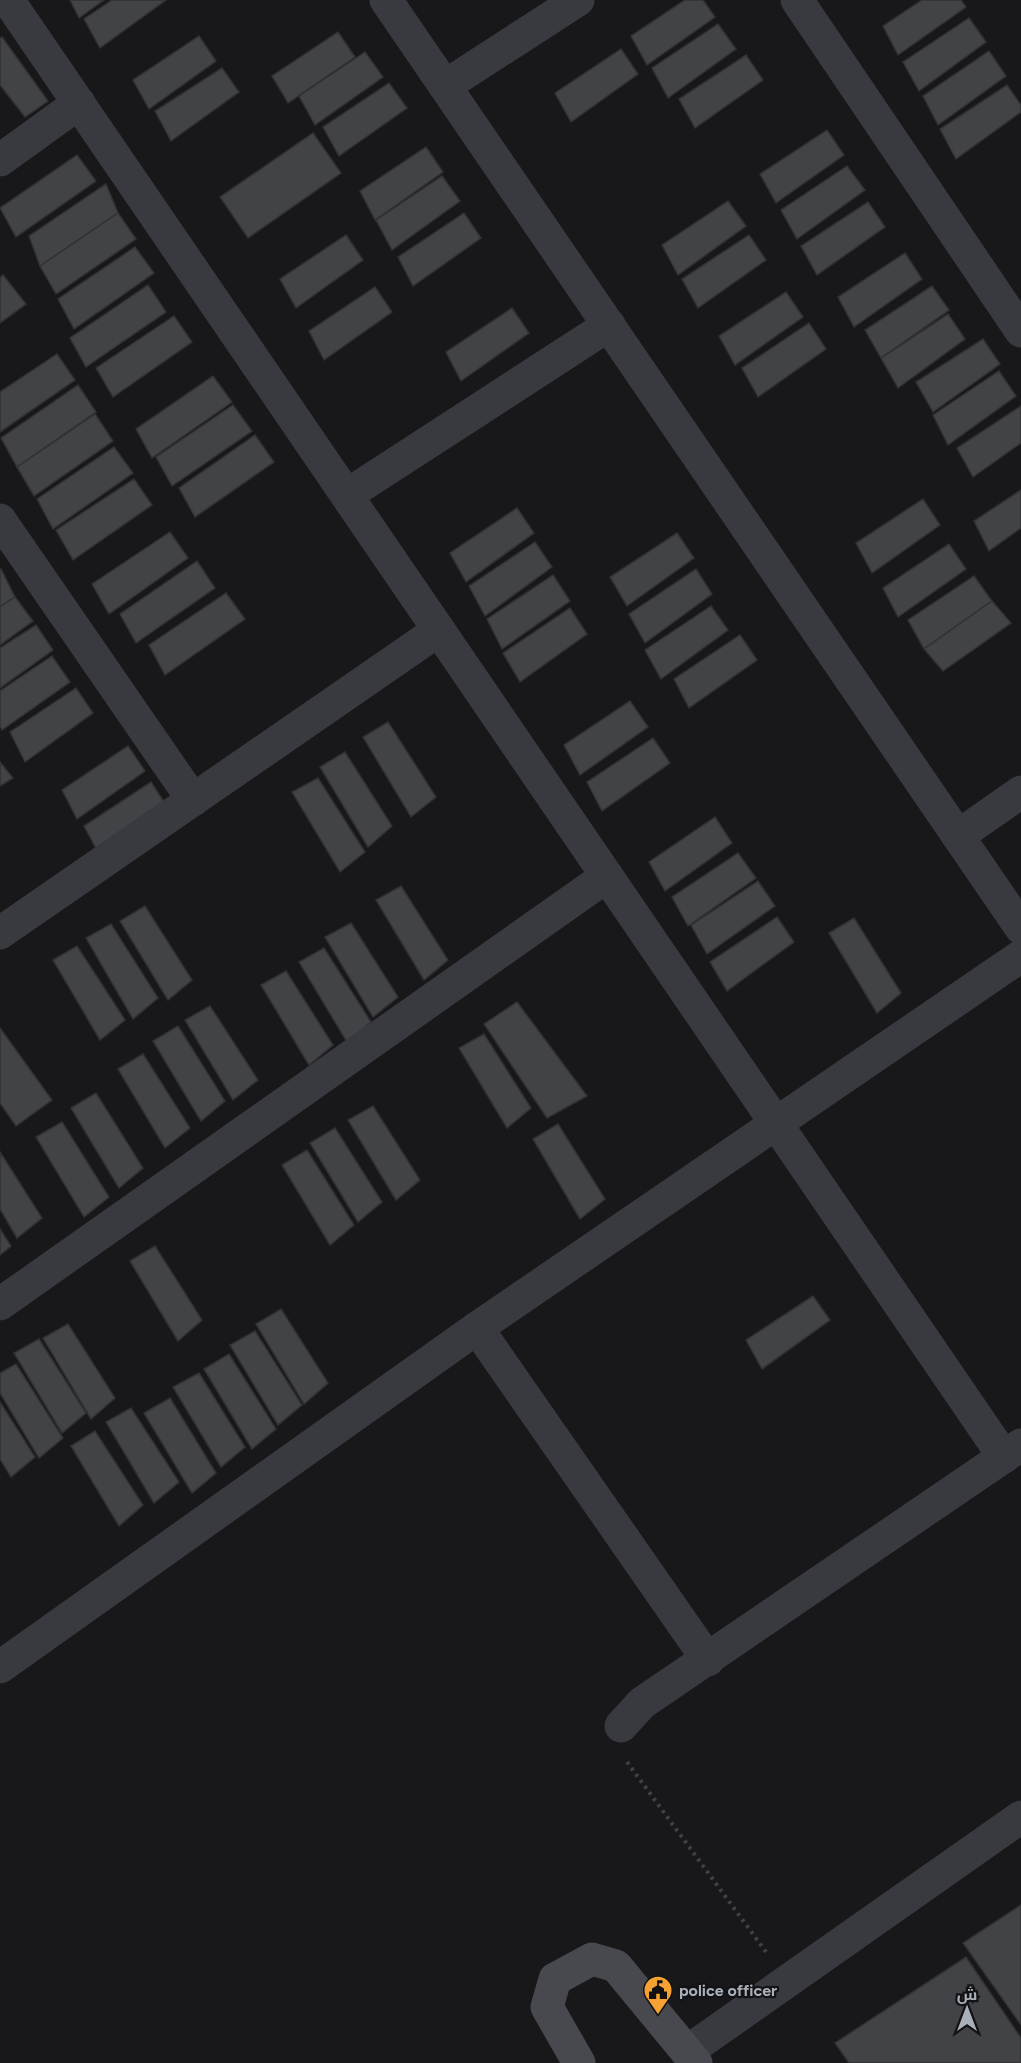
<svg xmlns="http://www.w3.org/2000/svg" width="1021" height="2063" font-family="Figtree,Cairo,sans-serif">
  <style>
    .building { fill: #424347; stroke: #323236; stroke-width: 1.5 }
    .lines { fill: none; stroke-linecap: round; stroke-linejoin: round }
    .path { stroke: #3f4146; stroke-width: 4; stroke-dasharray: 3 4.5; stroke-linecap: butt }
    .street { stroke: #393a3f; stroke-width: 33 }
    .secondary { stroke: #47494f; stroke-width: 33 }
    .labels { text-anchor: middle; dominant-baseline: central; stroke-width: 4.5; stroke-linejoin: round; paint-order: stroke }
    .poi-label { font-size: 16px; font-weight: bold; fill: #aab0ba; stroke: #131315; text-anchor: start }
  </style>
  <rect width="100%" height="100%" fill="#18181a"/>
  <!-- building -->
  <g class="building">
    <path d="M70 0H104L79 18Z"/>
    <path d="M112 0H166L100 48 84 19Z"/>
    <path d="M685 0H703L715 17 647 65 631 36Z"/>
    <path d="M922 0H961L966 7 898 55 883 26Z"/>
    <path d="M969 18 986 42 919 91 903 62Z"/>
    <path d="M718 24 736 49 668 98 652 68Z"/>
    <path d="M338 32 355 57 288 103 272 76Z"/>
    <path d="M199 36 216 61 149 109 133 80Z"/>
    <path d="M2 37 48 101 25 117 0 85V38Z"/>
    <path d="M621 49 638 74 571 122 555 93Z"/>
    <path d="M989 51 1006 76 938 125 923 96Z"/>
    <path d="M365 52 383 77 315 125 299 96Z"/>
    <path d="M746 55 763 80 695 128 679 99Z"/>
    <path d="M222 68 239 92 171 141 155 111Z"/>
    <path d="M389 83 407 108 339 156 323 127Z"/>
    <path d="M1007 85 1021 105V112L956 159 940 129Z"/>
    <path d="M827 130 844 155 776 203 760 174Z"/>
    <path d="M313 133 341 173 248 238 220 197Z"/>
    <path d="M426 147 443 172 375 220 360 191Z"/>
    <path d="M77 155 96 181 16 237 0 208Z"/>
    <path d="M847 166 865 190 797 239 781 210Z"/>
    <path d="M442 176 460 201 392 250 376 220Z"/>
    <path d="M106 184 118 213 40 266 29 236Z"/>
    <path d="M728 201 746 226 678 275 662 245Z"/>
    <path d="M868 202 885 227 817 275 801 246Z"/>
    <path d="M118 213 136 239 56 294 40 266Z"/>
    <path d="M464 213 481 238 413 286 398 257Z"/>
    <path d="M346 235 363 260 296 308 280 279Z"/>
    <path d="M749 235 766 260 698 308 682 279Z"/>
    <path d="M135 247 154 273 74 329 58 299Z"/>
    <path d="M905 253 922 279 854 327 838 297Z"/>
    <path d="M3 275 26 304 0 323V278Z"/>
    <path d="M148 285 166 312 86 367 70 338Z"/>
    <path d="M932 286 949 310 881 358 865 330Z"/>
    <path d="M375 287 392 312 324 360 309 331Z"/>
    <path d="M786 292 803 317 735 365 719 336Z"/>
    <path d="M512 308 529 333 461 381 446 352Z"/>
    <path d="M948 314 965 339 898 388 881 358Z"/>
    <path d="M174 316 192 342 113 397 96 368Z"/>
    <path d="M809 323 826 349 758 397 742 368Z"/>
    <path d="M983 339 1000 364 933 412 916 382Z"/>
    <path d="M57 354 75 380 0 432V392Z"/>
    <path d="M999 371 1016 396 948 445 933 415Z"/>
    <path d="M213 376 232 402 152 458 136 429Z"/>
    <path d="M78 385 96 412 17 467 1 438Z"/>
    <path d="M233 405 252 431 172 486 156 457Z"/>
    <path d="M1021 406V443L973 477 957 448Z"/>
    <path d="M95 414 113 441 34 496 17 467Z"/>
    <path d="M255 435 274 462 195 517 179 488Z"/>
    <path d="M114 447 133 473 53 529 37 499Z"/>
    <path d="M134 479 152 505 73 560 56 530Z"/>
    <path d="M1021 490V528L989 551 974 521Z"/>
    <path d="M923 499 940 525 872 573 856 543Z"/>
    <path d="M517 508 534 533 466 582 450 553Z"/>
    <path d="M170 532 188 558 109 614 92 584Z"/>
    <path d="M677 533 694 558 627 606 610 577Z"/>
    <path d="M535 542 552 567 485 616 469 586Z"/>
    <path d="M949 544 966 569 898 617 883 588Z"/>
    <path d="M197 561 215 588 136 643 120 614Z"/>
    <path d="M1 569 15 597 0 607V570Z"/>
    <path d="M696 569 712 594 645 643 629 614Z"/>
    <path d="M553 575 570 601 502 649 487 619Z"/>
    <path d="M974 576 992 601 924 649 908 620Z"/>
    <path d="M226 593 245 619 165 675 149 645Z"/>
    <path d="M15 597 33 621 0 645V607Z"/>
    <path d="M992 601 1011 623 943 671 924 649Z"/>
    <path d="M711 606 728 630 661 679 645 650Z"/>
    <path d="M570 608 587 634 520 682 503 653Z"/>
    <path d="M36 625 53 650 0 688V648Z"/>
    <path d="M740 635 757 660 689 708 674 679Z"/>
    <path d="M52 656 70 682 2 730 0 726V691Z"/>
    <path d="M76 688 93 713 25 762 10 732Z"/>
    <path d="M630 701 648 727 580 775 564 745Z"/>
    <path d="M388 722 436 797 411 817 363 737Z"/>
    <path d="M653 738 670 763 602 811 587 782Z"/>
    <path d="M128 746 145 771 77 819 62 790Z"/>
    <path d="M345 752 392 826 368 847 320 767Z"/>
    <path d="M0 762 13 778 0 786Z"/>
    <path d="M318 778 365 852 340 872 292 792Z"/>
    <path d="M151 782 168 808 100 856 84 826Z"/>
    <path d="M715 817 732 843 665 891 649 862Z"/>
    <path d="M738 853 756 878 688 926 672 897Z"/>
    <path d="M758 881 775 906 707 954 691 925Z"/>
    <path d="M401 886 448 960 424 980 376 900Z"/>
    <path d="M145 906 192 980 168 1000 120 921Z"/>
    <path d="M777 917 794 942 727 991 710 962Z"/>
    <path d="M854 918 901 993 877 1013 829 933Z"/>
    <path d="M351 923 398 997 373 1017 325 937Z"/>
    <path d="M111 924 158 998 133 1019 86 938Z"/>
    <path d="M77 946 125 1020 100 1040 53 960Z"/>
    <path d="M324 948 371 1022 347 1042 299 962Z"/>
    <path d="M286 971 333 1045 309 1065 261 985Z"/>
    <path d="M517 1002 587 1096 547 1118 484 1024Z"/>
    <path d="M210 1006 258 1080 233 1100 185 1020Z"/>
    <path d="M178 1026 225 1101 201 1121 153 1041Z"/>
    <path d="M0 1028 52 1100 16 1126 0 1103Z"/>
    <path d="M484 1034 531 1108 507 1128 459 1048Z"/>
    <path d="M143 1054 190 1128 165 1148 118 1069Z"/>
    <path d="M96 1093 143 1168 119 1188 71 1108Z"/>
    <path d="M373 1106 420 1180 396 1200 348 1120Z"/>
    <path d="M62 1122 109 1197 84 1217 36 1137Z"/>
    <path d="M558 1124 605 1199 580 1219 533 1139Z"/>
    <path d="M335 1128 382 1202 358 1222 310 1143Z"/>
    <path d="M307 1150 354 1225 330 1245 282 1165Z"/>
    <path d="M0 1152 42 1218 17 1238 0 1209Z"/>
    <path d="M0 1229 11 1246 0 1255Z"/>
    <path d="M155 1246 202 1320 178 1341 130 1261Z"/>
    <path d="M813 1296 830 1320 762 1369 746 1340Z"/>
    <path d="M281 1309 328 1383 304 1404 256 1324Z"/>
    <path d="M68 1324 115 1398 91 1419 43 1338Z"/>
    <path d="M255 1331 302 1405 278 1425 230 1345Z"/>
    <path d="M39 1339 86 1413 62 1433 14 1353Z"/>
    <path d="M229 1354 276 1429 252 1449 204 1369Z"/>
    <path d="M16 1364 63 1438 39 1458 0 1393V1373Z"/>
    <path d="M199 1373 245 1447 221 1467 173 1387Z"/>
    <path d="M170 1398 216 1473 192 1493 144 1413Z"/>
    <path d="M0 1402 35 1457 11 1477 0 1459Z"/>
    <path d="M131 1408 179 1482 154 1503 106 1422Z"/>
    <path d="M95 1431 143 1505 119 1526 71 1446Z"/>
    <path d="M1021 1905V2025L963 1943Z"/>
    <path d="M966 1957 1021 2038V2063H849L835 2043Z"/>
  </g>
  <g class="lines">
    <!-- path -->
    <path class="path" d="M627 1762 766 1952"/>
    <!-- street -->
    <g class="street">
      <path d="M8 0 1004 1457"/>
      <path d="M386 0 1021 928"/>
      <path d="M797 0 1021 331"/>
      <path d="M445 86 578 0"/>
      <path d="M0 160 79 103"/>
      <path d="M347 495 609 325"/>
      <path d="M0 520 193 800"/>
      <path d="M958 836 1021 792"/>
      <path d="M0 933 439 630"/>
      <path d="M0 1304 607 876"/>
      <path d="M477 1328 708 1660"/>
      <path d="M0 1667 477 1328 1021 956"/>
      <path d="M621 1726 642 1703 1021 1445"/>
      <path d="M688 2051 1021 1817"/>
    </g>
    <!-- secondary -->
    <path class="secondary" d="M579 2063 547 2007 555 1979 592 1959 616 1966 696 2063"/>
  </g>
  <!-- icons -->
  <defs>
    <g id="civic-pin" transform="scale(1.5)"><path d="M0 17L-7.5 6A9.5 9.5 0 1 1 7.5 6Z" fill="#f6a233" stroke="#131315"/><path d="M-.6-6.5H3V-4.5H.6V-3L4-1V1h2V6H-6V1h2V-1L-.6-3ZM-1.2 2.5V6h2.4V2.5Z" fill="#111"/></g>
  </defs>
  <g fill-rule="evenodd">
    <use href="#civic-pin" x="658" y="1990"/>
  </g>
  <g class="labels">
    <!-- poi labels -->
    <g class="poi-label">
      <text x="679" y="1990">police officer</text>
    </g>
  </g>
  <!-- north arrow -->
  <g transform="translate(967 2009)" stroke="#131315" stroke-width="4.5" paint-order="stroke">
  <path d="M0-4.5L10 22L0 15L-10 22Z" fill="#aab0ba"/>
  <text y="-9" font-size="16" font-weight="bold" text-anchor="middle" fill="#aab0ba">ش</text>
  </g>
</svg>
